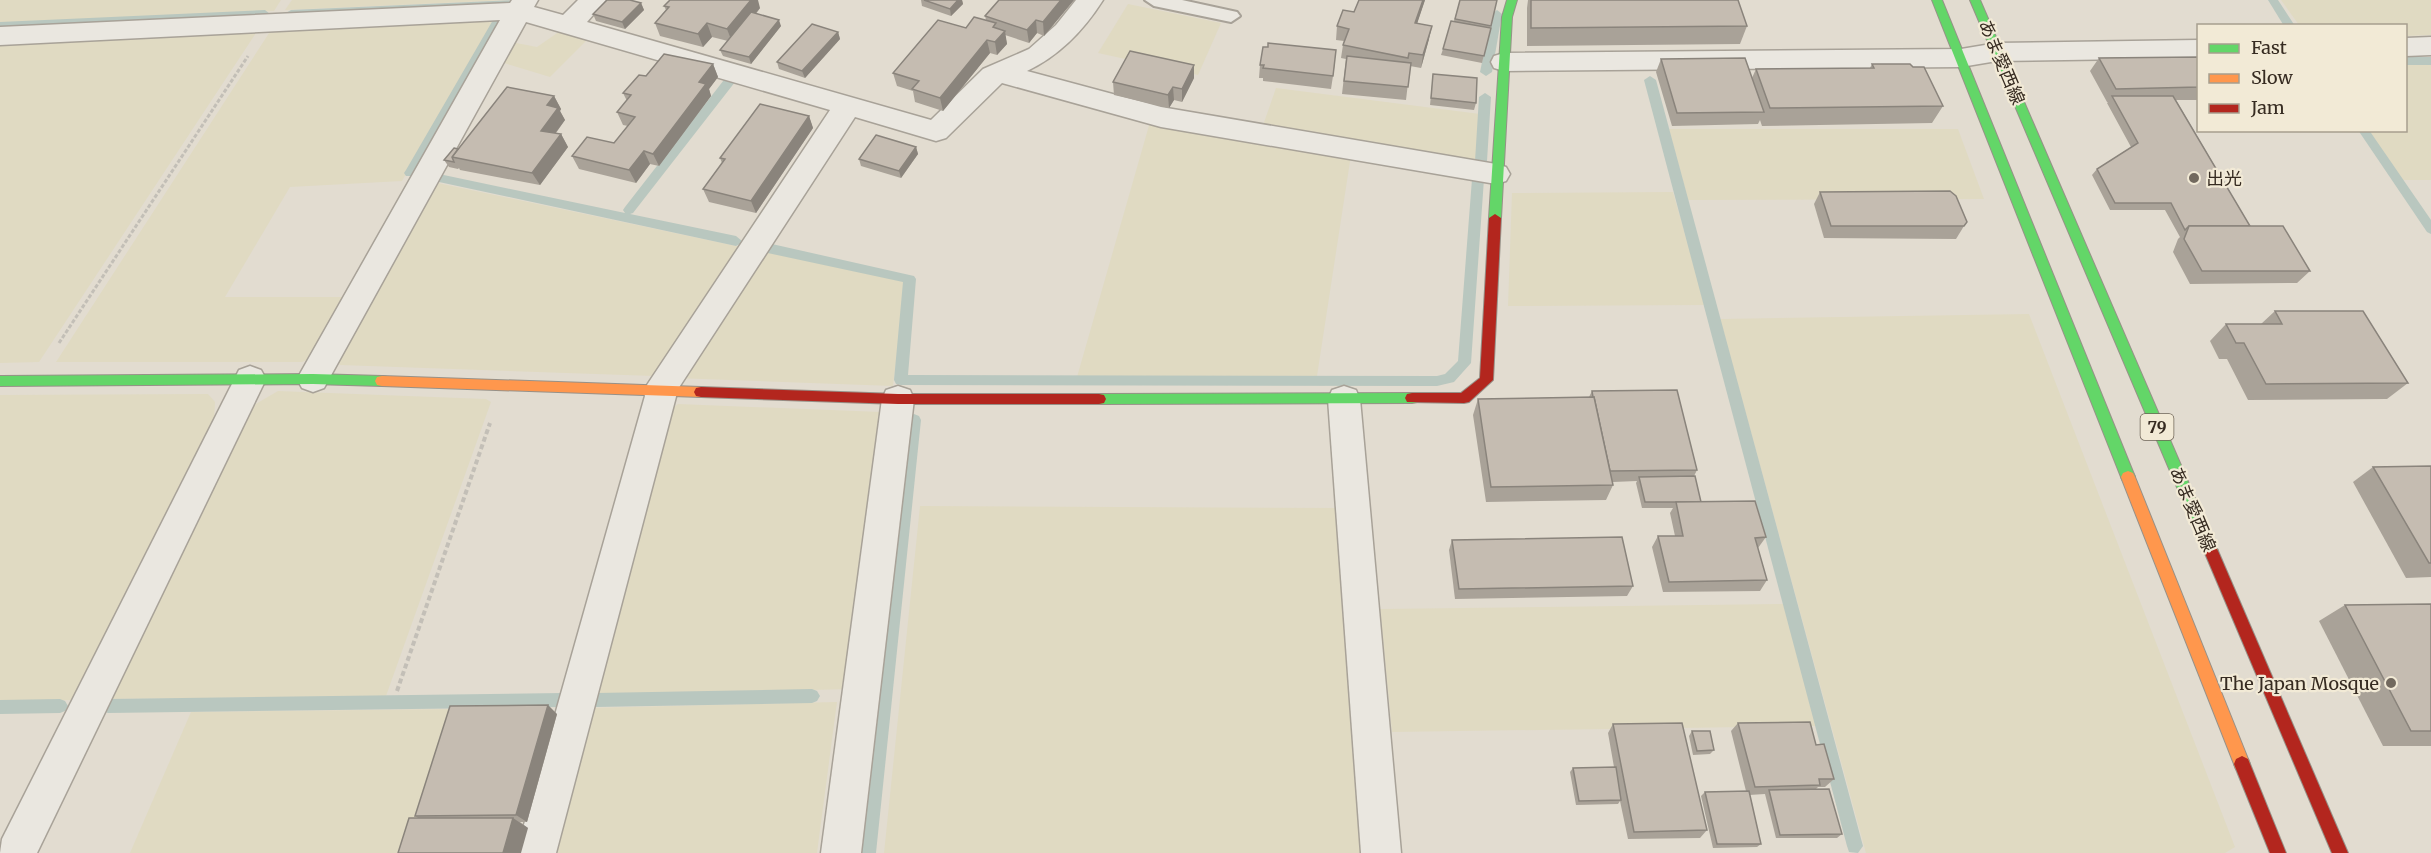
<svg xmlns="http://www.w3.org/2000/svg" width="2431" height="853" font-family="Merriweather,'Noto Sans JP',serif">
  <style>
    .farmland { fill: #e0dac2 }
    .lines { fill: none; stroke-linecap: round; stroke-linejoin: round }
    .stream { fill: #b9c7bf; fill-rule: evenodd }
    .lane-casing { stroke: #a8a298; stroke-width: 4 }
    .street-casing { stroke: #a8a298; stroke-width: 3 }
    .fast-casing { stroke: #979188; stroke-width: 2 }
    .slow-casing { stroke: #979188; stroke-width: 2 }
    .jam-casing { stroke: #979188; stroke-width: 2 }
    .path-far1 { stroke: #c3bfb7; stroke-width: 3; stroke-dasharray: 4 2; stroke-linecap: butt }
    .path { stroke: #c3bfb7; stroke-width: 4; stroke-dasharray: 5 3; stroke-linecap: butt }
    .lane { fill: #eae7e0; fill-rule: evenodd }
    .street { fill: #eae7e0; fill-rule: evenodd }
    .fast { fill: #63d668; fill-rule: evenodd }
    .slow { fill: #ff974d; fill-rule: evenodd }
    .jam { fill: #b3261e; fill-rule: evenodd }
    .wall { fill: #a9a298 }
    .shaded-wall { fill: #8a847c }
    .building { fill: #c5bcb1; stroke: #8a847c; stroke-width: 1.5 }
    .poi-dot { fill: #72695e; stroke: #f2ead6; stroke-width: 2 }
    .labels { text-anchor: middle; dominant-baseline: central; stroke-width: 4.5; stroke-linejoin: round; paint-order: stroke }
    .shield { fill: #f2ead6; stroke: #6e6457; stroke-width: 1.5 }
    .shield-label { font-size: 16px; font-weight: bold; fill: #362b21 }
    .street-label { font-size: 18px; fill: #362b21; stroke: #f2ead6 }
    .poi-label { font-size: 18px; fill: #362b21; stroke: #f2ead6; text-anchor: start }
  </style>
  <rect width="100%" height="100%" fill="#e2dcd0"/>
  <!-- farmland -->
  <g class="farmland">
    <path d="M0 0H281L274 11 0 23Z"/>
    <path d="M292 0H509L285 10Z"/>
    <path d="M2281 0H2431V35L2406 36V26L2299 25Z"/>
    <path d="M1128 4 1221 23 1198 75 1098 53Z"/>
    <path d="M496 16 402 181 290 187 225 297H350L316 357 302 362H56L273 27Z"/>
    <path d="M260 27 39 362 0 363V40Z"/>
    <path d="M563 29 590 37 550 77 501 62 511 42 537 47Z"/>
    <path d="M2406 65H2431V180H2402L2368 131 2406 130Z"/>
    <path d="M1276 88 1480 114 1476 163 1261 131Z"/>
    <path d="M1150 122 1351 155 1317 376 1077 377Z"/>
    <path d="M1669 129H1958L1984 199 1688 200Z"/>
    <path d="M433 182 741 247 654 376 340 365 336 358Z"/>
    <path d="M1673 192 1705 305 1508 306 1512 193Z"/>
    <path d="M760 250 906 281 893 386 675 378Z"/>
    <path d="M2029 314 2235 847 2225 853H1866L1720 319Z"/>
    <path d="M278 391 486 399 491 402 386 696 106 699 254 405Z"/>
    <path d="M208 394 215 402 214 421 72 700 0 701V395Z"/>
    <path d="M678 404 881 412 854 689 591 695 666 413Z"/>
    <path d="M920 506 1340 508 1364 853H884Z"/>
    <path d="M1785 604 1818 726 1392 732 1380 609Z"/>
    <path d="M837 702 817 853H548L587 708Z"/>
    <path d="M453 709 406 853H130L191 712Z"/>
  </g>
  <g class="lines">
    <!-- stream -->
    <g class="stream">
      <path d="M517 0 514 5 510 6 291 16 286 13 291 10Z"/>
      <path d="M2268 0H2278L2295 26H2284Z"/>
      <path d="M265 10 270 14 269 16 0 30V22Z"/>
      <path d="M1497 10 1502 14 1492 72 1486 76 1480 72 1492 14Z"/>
      <path d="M498 16 503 20 414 176H406L404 173 406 170 493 20Z"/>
      <rect x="2406" y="57" width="25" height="8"/>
      <path d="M731 75 735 76V82L633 213 630 214 736 236 742 241 740 244 736 246 439 182 433 178 439 174 625 213 623 210 625 207 727 76Z"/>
      <path d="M1650 76 1656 80 1863 846 1858 853 1849 852 1847 846 1644 80Z"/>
      <path d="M1485 93 1491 97 1487 161 1481 165 1475 161 1479 97Z"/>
      <path d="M2358 130H2369L2431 220V234L2427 232Z"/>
      <path d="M1478 175 1484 179 1471 363 1454 382 1437 386 901 385 896 384 894 380 903 282 763 252 757 247 763 242 914 276 916 279 908 375 1437 376 1445 374 1458 361 1472 179Z"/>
      <path d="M914 414 919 416 921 420 876 853H860L907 420 909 416Z"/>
      <path d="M812 689 817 691 820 696 817 701 812 703 596 707 591 705 588 700 591 695 596 693Z"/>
      <path d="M563 693 568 695 571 700 568 705 563 707 108 713 103 711 100 706 103 701 108 699Z"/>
      <path d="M60 699 65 701 68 706 65 711 60 713 0 714V700Z"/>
    </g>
    <!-- lane casing -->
    <g class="lane-casing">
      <path id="lane" d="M1145 0H1182L1237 12 1240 16 1231 22 1154 6Z"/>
    </g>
    <!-- street casing -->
    <g class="street-casing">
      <g id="street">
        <path d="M512 0H538L534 7 563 15 578 0H606L587 22 931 120 983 69 1029 49 1056 25 1076 0H1103C1084 30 1059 56 1027 71L1161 107 1496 164 1506 167 1510 174 1506 181 1496 184 1161 127 1002 83 946 138 936 141 855 117 678 389 556 853H516L645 396 643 391 830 110 526 22 324 388 313 392 302 388 297 379 500 20 0 45V27L510 3Z"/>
        <path d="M2431 37V55L2406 56V38Z"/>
        <path d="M2198 40V58L1997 61 1961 67 1504 71 1494 68 1491 62 1494 56 1504 53 1961 49 1997 43Z"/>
        <path d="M250 366 261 370 266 379 37 853H0L2 839 239 370Z"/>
        <path d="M898 386 910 390 914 399 861 853H821L882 399 886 390Z"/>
        <path d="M1344 386 1356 390 1360 399 1401 853H1361L1328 399 1332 390Z"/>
      </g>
    </g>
    <!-- fast casing -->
    <g class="fast-casing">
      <g id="fast">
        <path d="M1507 0H1517L1512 17 1501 218 1495 222 1489 218 1502 17Z"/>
        <path d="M1932 0H1942L2135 477 2133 481 2128 483 2123 481 2121 477Z"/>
        <path d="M1970 0H1980L2218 551 2216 555 2211 557 2206 555 2204 551Z"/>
        <path d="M313 374 382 376 387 377 389 381 387 385 382 386 313 384 0 386V376Z"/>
        <path d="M1412 393 1417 394 1419 398 1417 402 1412 403 1099 404 1094 403 1092 399 1094 395 1099 394Z"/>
      </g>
    </g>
    <!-- slow casing -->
    <g class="slow-casing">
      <g id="slow">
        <path d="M382 376 701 387 706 388 708 392 706 396 701 397 382 386 377 385 375 381 377 377Z"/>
        <path d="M2128 471 2133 473 2135 477 2250 764 2248 769 2242 772 2236 769 2234 764 2121 477 2123 473Z"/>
      </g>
    </g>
    <!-- jam casing -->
    <g class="jam-casing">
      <g id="jam">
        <path d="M1495 214 1501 218 1493 380 1469 402 1464 403 1407 402 1405 398 1407 394 1412 393H1461L1480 378 1489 218Z"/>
        <path d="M701 387 898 394H1099L1104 395 1106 399 1104 403 1099 404H898L701 397 696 396 694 392 696 388Z"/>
        <path d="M2211 545 2216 547 2218 551 2348 853H2332L2204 551 2206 547Z"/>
        <path d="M2242 756 2248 759 2286 853H2270L2234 764 2236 759Z"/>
      </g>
    </g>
    <!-- path-far1 -->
    <path class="path-far1" d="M59 343 248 56"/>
    <!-- path -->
    <path class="path" d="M397 691 490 423"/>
    <!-- lane -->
    <use href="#lane" class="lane"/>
    <!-- street -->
    <use href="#street" class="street"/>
    <!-- fast -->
    <use href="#fast" class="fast"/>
    <!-- slow -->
    <use href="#slow" class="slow"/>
    <!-- jam -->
    <use href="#jam" class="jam"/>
  </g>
  <!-- wall -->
  <g class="wall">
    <path d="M921 0H962L963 4 951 16 922 6Z"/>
    <path d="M1074 0 1044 36 1037 33 1029 43 1005 35 1007 44 997 55 990 53 943 111 915 102 913 91 897 86 893 73 966 28 986 20 985 16Z"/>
    <path d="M1359 0H1425L1417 23 1429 39 1421 68 1410 66 1406 100 1342 94 1346 59 1341 58 1343 45 1344 41 1336 40 1337 26 1354 12Z"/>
    <path d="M1460 0H1497L1482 63 1441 55 1443 49 1454 21Z"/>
    <path d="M1528 0H1531L1747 26 1740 44 1527 46V8Z"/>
    <path d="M641 3 644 10 625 29 596 21 593 14Z"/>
    <path d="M664 6 760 8 756 14 781 26 751 64 723 56 720 50 728 41 712 37 703 47 660 36 655 23 666 10Z"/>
    <path d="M838 32 840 39 805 78 779 69 777 62Z"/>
    <path d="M2199 57V100H2176L2250 226 2310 271 2297 283 2190 284 2173 252 2178 239 2180 237 2165 210H2110L2092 175 2097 169 2131 147 2107 103 2108 102H2107L2090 71 2099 58Z"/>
    <path d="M1661 59 1752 78 1756 69 1870 68 1872 64 1913 67 1943 106 1932 123 1762 126 1760 120 1758 124 1672 126 1656 72Z"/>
    <path d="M1335 63 1331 89 1263 81V78H1259L1260 65Z"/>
    <path d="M713 64 718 77 709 89 711 96 659 166 650 164 636 183 579 169 572 156 614 143 628 126 623 125 617 112 627 101 623 93 646 76Z"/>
    <path d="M1433 74 1476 103 1474 110 1430 105Z"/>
    <path d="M1194 78 1182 102 1174 100 1169 108 1114 95 1113 82Z"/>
    <path d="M554 96 561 109 560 111 565 120 556 133 561 134 568 147 540 185 460 170 459 168 458 169 449 167 444 160 458 149Z"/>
    <path d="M809 116 813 128 756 213 709 202 703 189 722 163 720 158Z"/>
    <path d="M916 147 918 154 901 178 861 166 859 159Z"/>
    <path d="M1820 192 1964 226 1956 239 1824 238 1814 204Z"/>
    <path d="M2275 311 2408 383 2387 399 2248 400 2227 359H2219L2210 341 2226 324H2261Z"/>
    <path d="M1592 391 1697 470 1694 476 1701 502 1766 537 1758 548 1767 580 1760 591 1663 592 1652 547 1658 536H1675L1670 513 1673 508H1642L1636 483 1637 481 1613 482V485L1606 500 1486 502 1473 415 1478 399 1589 397Z"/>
    <path d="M2431 466V577L2406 578 2353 482 2373 467Z"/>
    <path d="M1452 540 1633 586 1627 596 1455 599 1449 550Z"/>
    <path d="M2431 604V746H2383L2319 621 2345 605Z"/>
    <path d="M557 714 527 822H520L528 828 418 818 415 816Z"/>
    <path d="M1738 723 1816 745 1834 779 1825 787H1818L1816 789 1842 834 1837 838H1776L1765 794 1749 795 1761 844 1757 847 1713 848 1701 796 1705 792 1746 791 1731 731Z"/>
    <path d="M1613 724 1707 830 1700 838 1628 839 1620 801 1618 804 1576 805 1570 772 1573 768 1614 767 1608 733Z"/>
    <path d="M1692 731 1714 750 1710 754 1693 755 1689 736Z"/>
  </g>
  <!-- shaded-wall -->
  <g class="shaded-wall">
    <path d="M751 0H758L760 8 732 42 727 29Z"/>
    <path d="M958 0H962L963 4 951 16 950 9Z"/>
    <path d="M1061 0H1074L1044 36 1043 22Z"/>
    <path d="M1423 0H1425L1413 36 1415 23Z"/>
    <path d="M641 3 644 10 625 29 622 22Z"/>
    <path d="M779 20 781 26 751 64 749 57Z"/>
    <path d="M1036 20 1037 33 1029 43 1027 30Z"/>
    <path d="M707 23 712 37 703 47 698 34Z"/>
    <path d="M1432 26 1429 39 1421 68 1423 55Z"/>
    <path d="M1005 31 1007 44 997 55 995 42Z"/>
    <path d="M838 32 840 39 805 78 802 71Z"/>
    <path d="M987 40 990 53 943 111 940 98Z"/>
    <path d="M713 64 718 77 709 89 711 96 659 166 653 154 699 82Z"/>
    <path d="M1194 65V78L1182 102V89Z"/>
    <path d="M1173 87 1174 100 1169 108 1168 95Z"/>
    <path d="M554 96 561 109 560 111 565 120 548 143 541 131 547 105Z"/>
    <path d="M809 116 813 128 756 213 751 201Z"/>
    <path d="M561 134 568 147 540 185 532 173Z"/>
    <path d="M916 147 918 154 901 178 899 171Z"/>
    <path d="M644 151 650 164 636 183 629 170Z"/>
    <path d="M548 705 557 714 527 822 516 815Z"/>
    <path d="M513 818 528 828 521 853H503Z"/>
  </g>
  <!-- building -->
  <g class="building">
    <path d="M607 0H630L641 3 622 22 593 14Z"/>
    <path d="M670 0H751L727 29 707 23 698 34 655 23 669 7 664 6Z"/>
    <path d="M924 0H958L950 9Z"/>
    <path d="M999 0H1061L1043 22 1036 20 1027 30 985 16Z"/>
    <path d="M1359 0H1423L1415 23 1432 26 1423 55 1409 53 1408 58 1343 45 1349 29 1337 26 1343 10 1354 12Z"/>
    <path d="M1460 0H1497L1491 26 1455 19Z"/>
    <path d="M1531 0H1738L1747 26 1531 28Z"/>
    <path d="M751 12 779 20 749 57 720 50Z"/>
    <path d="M974 17 996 23 993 27 1005 31 995 42 987 40 940 98 912 89 919 81 893 73 938 20 966 28Z"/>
    <path d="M1451 21 1491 28 1484 56 1443 49Z"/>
    <path d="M812 24 838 32 802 71 777 62Z"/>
    <path d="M1268 43 1336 50 1333 76 1263 68 1264 65H1260L1263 47H1268Z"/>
    <path d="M1130 51 1194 65 1182 89 1173 87 1168 95 1113 82Z"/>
    <path d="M664 54 713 64 699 82 706 84 653 154 644 151 629 170 572 156 587 137 614 143 635 117 617 112 631 95 623 93 639 75 646 76Z"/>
    <path d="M1347 56 1411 63 1408 87 1344 81Z"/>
    <path d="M2199 57V87L2116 89 2099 58Z"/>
    <path d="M1745 58 1764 112 1677 113 1661 59Z"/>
    <path d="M1872 64H1910L1913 67H1924L1943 106 1770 108 1756 69 1874 68Z"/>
    <path d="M1433 74 1477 78 1476 103 1431 98Z"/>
    <path d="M507 87 554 96 547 105 558 108 541 131 561 134 532 173 452 157Z"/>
    <path d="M2112 96H2173L2250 226H2189L2185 230 2171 203H2115L2097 169 2138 143Z"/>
    <path d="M760 104 809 116 751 201 703 189 725 159 720 158Z"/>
    <path d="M876 135 916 147 899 171 859 159Z"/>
    <path d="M454 148 458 149 452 157 454 162 444 160Z"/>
    <path d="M1950 191 1956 196 1967 222 1964 226H1831L1820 192Z"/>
    <path d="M2189 226H2283L2310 271H2202L2184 239Z"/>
    <path d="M2275 311H2363L2408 383 2266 384 2244 343H2236L2226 324H2282Z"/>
    <path d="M1677 390 1697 470 1610 471 1594 397H1593L1592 391Z"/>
    <path d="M1594 397 1613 485 1491 487 1478 399Z"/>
    <path d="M2431 466V563H2429L2373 467Z"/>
    <path d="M1695 476 1701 502H1645L1639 477Z"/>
    <path d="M1755 501 1766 537 1755 538 1767 580 1669 582 1658 536H1683L1676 502Z"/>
    <path d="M1622 537 1633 586 1459 589 1452 540Z"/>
    <path d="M2431 604V731H2411L2345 605Z"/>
    <path d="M548 705 516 815 415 816 450 706Z"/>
    <path d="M1810 722 1816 745 1824 744 1834 779H1819L1820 785 1755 787 1738 723Z"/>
    <path d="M1682 723 1707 830 1634 832 1613 724Z"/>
    <path d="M1692 731H1710L1714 750 1697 751Z"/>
    <path d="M1616 767 1621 800 1579 801 1573 768Z"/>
    <path d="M1829 789 1842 834 1780 835 1769 790Z"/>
    <path d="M1749 791 1761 844H1717L1705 792Z"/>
    <path d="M409 818H513L503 853H398Z"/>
  </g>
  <!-- markers -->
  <g class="poi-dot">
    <circle cx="2194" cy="178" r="6"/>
    <circle cx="2391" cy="683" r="6"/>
  </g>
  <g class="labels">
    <!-- shield labels -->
    <rect class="shield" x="2140.5" y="414" width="33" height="26" rx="4.5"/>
    <g class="shield-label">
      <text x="2157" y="427">79</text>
    </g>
    <!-- street labels -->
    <g class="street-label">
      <text transform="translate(2002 62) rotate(67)">あま愛西線</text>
      <text transform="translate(2193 509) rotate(67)">あま愛西線</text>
    </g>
    <!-- poi labels -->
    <g class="poi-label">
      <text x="2206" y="178">出光</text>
      <text x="2379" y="683" text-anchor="end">The Japan Mosque</text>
    </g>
  </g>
  <!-- legend -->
  <rect x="2197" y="24" width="210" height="108" fill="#f2ead6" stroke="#a79e8e" stroke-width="1.5"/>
  <rect x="2209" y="44" width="30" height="9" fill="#63d668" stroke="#a79e8e" stroke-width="1.5"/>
  <text x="2251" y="54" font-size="18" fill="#362b21">Fast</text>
  <rect x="2209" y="74" width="30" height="9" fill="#ff974d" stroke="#a79e8e" stroke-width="1.5"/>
  <text x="2251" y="84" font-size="18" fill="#362b21">Slow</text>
  <rect x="2209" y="104" width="30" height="9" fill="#b3261e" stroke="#a79e8e" stroke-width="1.5"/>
  <text x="2251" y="114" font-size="18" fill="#362b21">Jam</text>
</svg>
